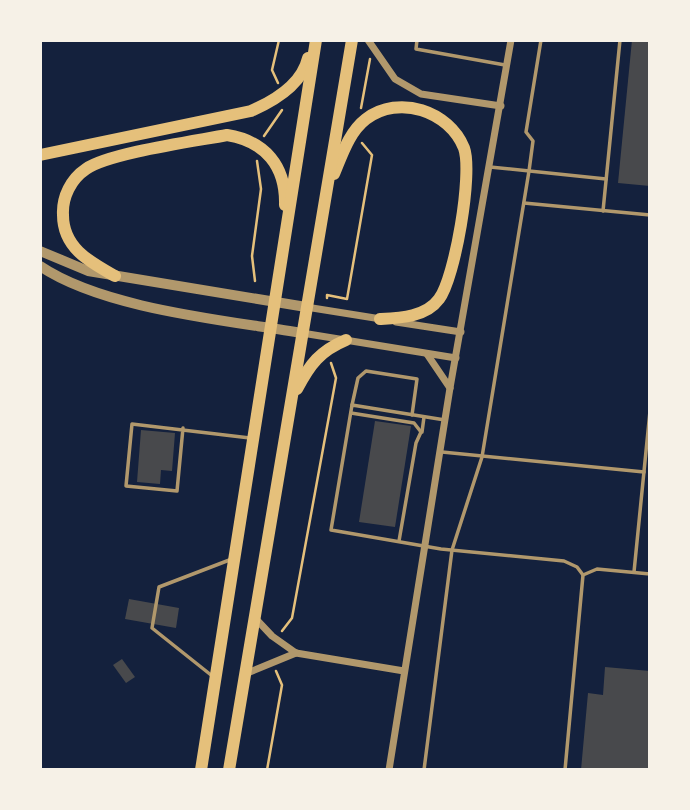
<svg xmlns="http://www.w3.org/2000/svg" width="690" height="810" font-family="'Times New Roman',serif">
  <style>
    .building { fill: #48494c }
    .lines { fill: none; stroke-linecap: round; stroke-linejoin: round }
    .path { stroke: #e5c07b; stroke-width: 2.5 }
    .service { stroke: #b1986c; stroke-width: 3.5 }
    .minor { stroke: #b1986c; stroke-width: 7 }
    .tertiary { stroke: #b1986c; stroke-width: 10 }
    .trunk { stroke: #e5c07b; stroke-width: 12 }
  </style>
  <rect width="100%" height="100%" fill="#14213d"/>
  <!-- building -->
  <g class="building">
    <path d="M632 40H650V186L618 183Z"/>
    <path d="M375 421 411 426 395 527 359 522Z"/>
    <path d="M141 430 175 433 172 471 161 470 160 484 137 482Z"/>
    <path d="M129 599 179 608 176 628 125 619Z"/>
    <path d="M122 659 135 677 126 683 113 665Z"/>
    <path d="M605 667 650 671V770H581L588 693 603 695Z"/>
  </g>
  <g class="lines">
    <!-- path -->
    <g class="path">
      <path d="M278 83 272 70 279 40"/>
      <path d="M361 108 370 59"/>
      <path d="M264 136 282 110"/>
      <path d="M255 281 252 256 261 189 257 161"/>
      <path d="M327 298V295L347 299 372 155 362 143"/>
      <path d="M282 631 292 618 336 378 331 363"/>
      <path d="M267 770 282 685 276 671"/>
    </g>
    <!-- service -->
    <g class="service">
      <path d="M417 40 416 49 505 65"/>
      <path d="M490 167 606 179"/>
      <path d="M524 203 650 215"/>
      <path d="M603 211 620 40"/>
      <path d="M352 405 358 378 366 371 417 379 412 415"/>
      <path d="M351 413 414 423 421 432 416 443 399 541"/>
      <path d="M445 420 352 405 331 530 441 549 564 561 577 567 583 575 565 770"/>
      <path d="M183 428 177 491 126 486 132 424 250 438"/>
      <path d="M422 432 424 417"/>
      <path d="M442 452 644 472"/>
      <path d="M634 572 650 411"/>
      <path d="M583 575 597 569 650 574"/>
      <path d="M211 675 152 628 159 587 232 559"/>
      <path d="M424 770 452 550 482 457 529 171 533 141 526 132 541 40"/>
    </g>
    <!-- minor -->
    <g class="minor">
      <path d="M368 40 395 79 421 94 501 106"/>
      <path d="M306 307 381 319"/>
      <path d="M396 322 461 332"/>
      <path d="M302 333 456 358"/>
      <path d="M427 354 450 388"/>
      <path d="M255 618 272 636 296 653 404 671"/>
      <path d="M245 674 296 653"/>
      <path d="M389 770 450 388 511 40"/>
    </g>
    <!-- tertiary -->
    <g class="tertiary">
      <path d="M40 251 88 271 306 307"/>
      <path d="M40 266C104 309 225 320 302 333"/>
    </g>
    <!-- trunk -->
    <g class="trunk">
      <path d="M40 155 251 111C274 101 302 84 308 58"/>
      <path d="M334 174C342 155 349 132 366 119 399 94 449 111 464 148 473 173 455 278 439 299 426 317 400 318 380 319"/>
      <path d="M115 276C90 262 63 248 63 215 62 197 71 179 86 169 109 153 196 141 227 135 265 141 286 166 285 205"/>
      <path d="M297 389C310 364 320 351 346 340"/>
      <path d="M201 770 316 40"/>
      <path d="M229 770 352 40"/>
    </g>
  </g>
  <!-- border -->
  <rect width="690" height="810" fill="none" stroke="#f6f1e7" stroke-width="84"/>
</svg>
